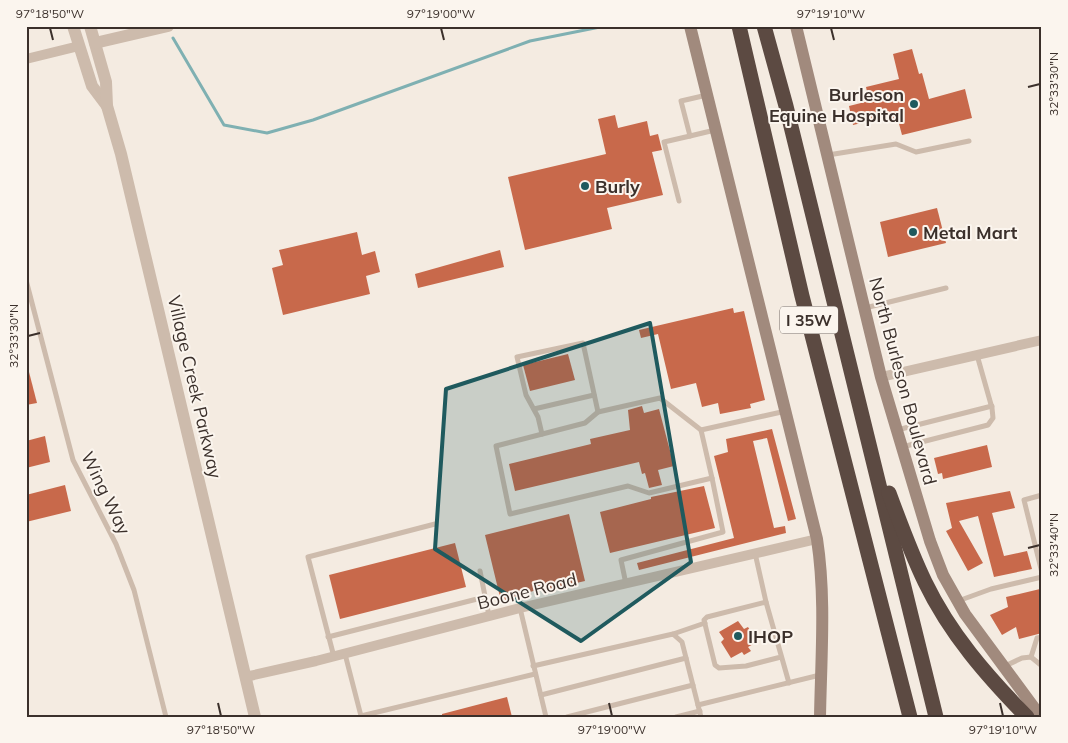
<svg xmlns="http://www.w3.org/2000/svg" width="1068" height="743" font-family="Mulish,sans-serif">
  <style>
    .lines { fill: none; stroke-linecap: round; stroke-linejoin: round }
    .stream { stroke: #7fb0b2; stroke-width: 3 }
    .building { fill: #c8694b }
    .service { stroke: #cdbbac; stroke-width: 5 }
    .minor { stroke: #cdbbac; stroke-width: 10 }
    .tertiary { stroke: #cdbbac; stroke-width: 12 }
    .secondary { stroke: #a18a7d; stroke-width: 12 }
    .motorway { stroke: #5c4a42; stroke-width: 15 }
    .marked { fill: #1f5a5e; fill-opacity: 0.2; stroke: #1f5a5e; stroke-width: 4; stroke-linejoin: round }
    .ticks { fill: none; stroke: #3b302b; stroke-width: 2 }
    .poi-dot { fill: #1f5a5e; stroke: #fbf5ee; stroke-width: 2 }
    .labels { text-anchor: middle; dominant-baseline: central; stroke-width: 4; stroke-linejoin: round; paint-order: stroke }
    .shield { fill: #fbf5ee; stroke: #756b66; stroke-width: 1 }
    .shield-label { font-size: 16px; font-weight: bold; fill: #3b302b }
    .poi-label { font-size: 18px; font-weight: bold; fill: #3b302b; stroke: #fbf5ee; text-anchor: start }
    .street-label { font-size: 18px; fill: #3b302b; stroke: #fbf5ee }
    .neatline { fill: none; stroke: #3b302b; stroke-width: 2 }
    .ticks-label { font-size: 12px; text-anchor: middle; fill: #3b302b }
  </style>
  <rect width="100%" height="100%" fill="#f4ebe1"/>
  <g class="lines">
    <!-- stream -->
    <g class="stream">
      <path d="M675 26 677 27"/>
      <path d="M173 38 224 125 267 133 313 120 530 41 605 26"/>
    </g>
  </g>
  <!-- building -->
  <g class="building">
    <path d="M912 49 919 74 922 73 929 99 965 89 972 118 902 135 898 120 893 121 891 116 853 125 849 106 869 101 866 87 899 79 893 54Z"/>
    <path d="M615 115 618 128 647 121 650 136 658 134 662 150 652 152 663 195 607 208 612 229 525 250 508 177 606 154 598 119Z"/>
    <path d="M937 208 946 243 888 257 880 222Z"/>
    <path d="M357 232 362 255 375 251 380 272 366 276 370 294 283 315 272 268 283 265 279 250Z"/>
    <path d="M500 250 504 267 418 288 415 274Z"/>
    <path d="M733 308 734 313 744 311 765 400 750 404 751 408 720 414 718 403 702 407 696 383 671 389 658 334 641 338 639 330Z"/>
    <path d="M568 354 575 380 530 391 523 365Z"/>
    <path d="M26 372H29L37 403 26 405Z"/>
    <path d="M642 406 644 413 659 409 674 466 658 470 662 485 649 488 645 473 642 474 639 462 515 491 509 464 591 444 590 439 630 430 628 410Z"/>
    <path d="M772 429 796 519 788 521 767 438 753 441 774 528 785 526 786 533 639 570 637 563 734 538 714 456 728 452 726 439Z"/>
    <path d="M45 436 50 462 26 468V441Z"/>
    <path d="M987 445 992 467 943 479 942 473 938 474 934 458Z"/>
    <path d="M65 485 71 511 26 522V495Z"/>
    <path d="M704 486 715 528 610 553 600 512 651 499V497Z"/>
    <path d="M1010 491 1015 508 992 513 1004 556 1027 551 1032 569 994 577 978 516 959 521 983 563 968 571 946 531 952 528 946 503Z"/>
    <path d="M569 514 585 581 546 590V587L505 600 504 596 500 597 485 535Z"/>
    <path d="M455 543 466 587 340 619 329 575Z"/>
    <path d="M1040 589 1042 633 1019 639 1016 627 1002 635 990 615 1008 607 1006 597Z"/>
    <path d="M738 621 744 629 748 627 757 642 748 647 751 651 744 655 742 652 731 658 721 642 724 639 719 632Z"/>
    <path d="M507 697 512 717H442V714Z"/>
  </g>
  <g class="lines">
    <!-- service -->
    <g class="service">
      <path d="M707 95 681 101 690 136 715 130"/>
      <path d="M828 155 896 144 916 152 969 141"/>
      <path d="M679 201 664 142 690 136"/>
      <path d="M26 280 73 460 116 544 134 590 166 717"/>
      <path d="M865 308 946 288"/>
      <path d="M534 409 594 395"/>
      <path d="M701 430 712 478"/>
      <path d="M897 430 992 406"/>
      <path d="M542 434 538 417 526 395 517 357 583 343 598 412"/>
      <path d="M902 447 988 425 993 418 992 408 977 355"/>
      <path d="M1042 495 1024 500 1042 573"/>
      <path d="M755 553 766 602"/>
      <path d="M480 571 489 616"/>
      <path d="M626 584 621 560 723 532 712 478 649 493 628 486 510 514 496 446 585 423 598 412 660 398 701 430 786 411"/>
      <path d="M958 601 991 589 1042 577"/>
      <path d="M520 608 546 717"/>
      <path d="M673 634 705 623"/>
      <path d="M328 637 485 597"/>
      <path d="M345 654 361 716 535 674"/>
      <path d="M334 657 308 557 435 524"/>
      <path d="M781 657 746 666 719 668 715 665 704 620 707 617 766 602 789 683"/>
      <path d="M1031 657 1037 638 1042 637"/>
      <path d="M533 666 673 634 682 642 701 717"/>
      <path d="M1005 666 1022 658 1031 657 1042 666"/>
      <path d="M541 695 686 658"/>
      <path d="M698 705 820 675"/>
      <path d="M567 717 693 685"/>
      <path d="M676 717 700 711"/>
    </g>
    <!-- minor -->
    <g class="minor">
      <path d="M26 59 79 46"/>
      <path d="M881 377 1042 340"/>
      <path d="M245 677 316 661 520 608 817 539"/>
    </g>
    <!-- tertiary -->
    <g class="tertiary">
      <path d="M73 26 92 86 107 106"/>
      <path d="M90 26 106 82 107 106 121 154 255 717"/>
      <path d="M95 43 168 26"/>
    </g>
    <!-- secondary -->
    <g class="secondary">
      <path d="M690 26 817 539C826 598 821 657 820 717"/>
      <path d="M796 26 881 377 930 541 943 575 965 614 1041 717"/>
    </g>
    <!-- motorway -->
    <g class="motorway">
      <path d="M739 26 802 296 910 717"/>
      <path d="M764 26 786 106 936 717"/>
      <path d="M889 493C900 523 911 553 925 582 950 634 987 676 1027 717"/>
    </g>
  </g>
  <!-- marked area -->
  <path class="marked" d="M650 323 691 562 581 641 435 549 446 389Z"/>
  <!-- ticks -->
  <path class="ticks" d="M50 28 53 40M441 28 444 40M831 28 834 40M1028 87 1040 84M28 336 40 333M1028 548 1040 545M218 703 221 716M609 703 612 716M1000 703 1003 716"/>
  <!-- markers -->
  <g class="poi-dot">
    <circle cx="914" cy="104" r="5"/>
    <circle cx="585" cy="186" r="5"/>
    <circle cx="913" cy="232" r="5"/>
    <circle cx="738" cy="636" r="5"/>
  </g>
  <g class="labels">
    <!-- shield labels -->
    <rect class="shield" x="780" y="306.5" width="58" height="27" rx="4"/>
    <g class="shield-label">
      <text x="809" y="320">I 35W</text>
    </g>
    <!-- poi labels -->
    <g class="poi-label">
      <text x="904" y="94" text-anchor="end">Burleson<tspan x="904" dy="21">Equine Hospital</tspan></text>
      <text x="595" y="186">Burly</text>
      <text x="923" y="232">Metal Mart</text>
      <text x="748" y="636">IHOP</text>
    </g>
    <!-- street labels -->
    <g class="street-label">
      <text transform="translate(903 381) rotate(75)">North Burleson Boulevard</text>
      <text transform="translate(195 387) rotate(77)">Village Creek Parkway</text>
      <text transform="translate(106 493) rotate(64)">Wing Way</text>
      <text transform="translate(527 591) rotate(-14)">Boone Road</text>
    </g>
  </g>
  <!-- border -->
  <rect width="1068" height="743" fill="none" stroke="#fbf5ee" stroke-width="55"/>
  <rect x="28" y="28" width="1012" height="688" class="neatline"/>
  <g class="ticks-label">
    <text x="50" y="18">97°18'50"W</text>
    <text x="441" y="18">97°19'00"W</text>
    <text x="831" y="18">97°19'10"W</text>
    <text transform="translate(1054 84) rotate(-90)" y="4">32°33'30"N</text>
    <text transform="translate(14 336) rotate(-90)" y="4">32°33'30"N</text>
    <text transform="translate(1054 545) rotate(-90)" y="4">32°33'40"N</text>
    <text x="221" y="734">97°18'50"W</text>
    <text x="612" y="734">97°19'00"W</text>
    <text x="1003" y="734">97°19'10"W</text>
  </g>
</svg>
